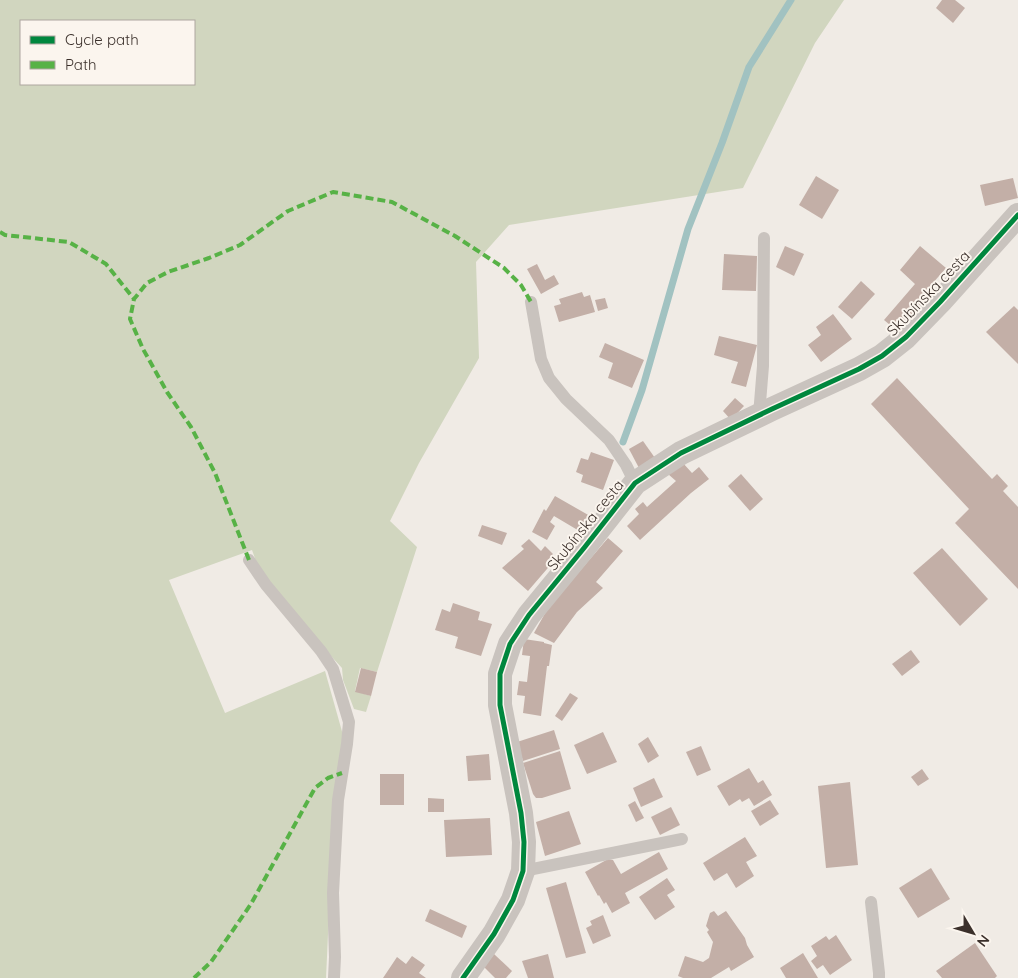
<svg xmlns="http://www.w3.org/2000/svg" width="1018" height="978" font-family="Quicksand,sans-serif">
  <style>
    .green { fill: #d1d6bf; fill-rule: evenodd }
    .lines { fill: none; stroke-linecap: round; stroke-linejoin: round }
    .stream { stroke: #a1c2c1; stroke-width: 7 }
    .building { fill: #c3afa7 }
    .lane { stroke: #c9c3be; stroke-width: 12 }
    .street { stroke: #c9c3be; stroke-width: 24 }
    .quiet { stroke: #57b246; stroke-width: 4; stroke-dasharray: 8 4; stroke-linecap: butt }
    .cycleway-casing { stroke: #fbf5ee; stroke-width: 8 }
    .cycleway { stroke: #00873e; stroke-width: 5 }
    .labels { text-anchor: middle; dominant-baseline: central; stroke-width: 4; stroke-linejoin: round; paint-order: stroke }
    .street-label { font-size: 15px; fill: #3b302b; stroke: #fbf5ee }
  </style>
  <rect width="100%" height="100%" fill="#f0ebe5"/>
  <!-- green -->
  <path class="green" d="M0 0H844L815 43 743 188 509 225 476 262 479 358 419 463 390 521 417 547 377 672 360 668 355 691 371 696 366 712 354 709 343 680 342 668 307 630 258 567 252 550 169 580 225 713 325 671 343 735 334 803 326 978H0ZM21 21H194V84H21Z"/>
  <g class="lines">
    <!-- stream -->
    <path class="stream" d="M623 442 642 390 688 229 722 143 749 67 791 0"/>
  </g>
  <!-- building -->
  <g class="building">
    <path d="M942 0H955L965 8 953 23 936 8Z"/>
    <path d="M816 176 839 190 822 219 799 205Z"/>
    <path d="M1013 178 1018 198 985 206 980 185Z"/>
    <path d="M785 246 804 254 794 276 776 267Z"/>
    <path d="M920 246 946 268 925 292 932 297 901 334 884 320 915 284 900 270Z"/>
    <path d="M724 254 757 256 756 291 722 290Z"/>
    <path d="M537 264 545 280 554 275 559 284 541 294 527 269Z"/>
    <path d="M861 281 875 294 852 319 838 307Z"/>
    <path d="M582 292 584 297 590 295 595 312 559 322 554 306 561 304 559 299Z"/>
    <path d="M605 298 608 308 598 311 595 300Z"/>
    <path d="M1014 306 1018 310V364L986 332Z"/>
    <path d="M833 314 852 339 821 362 808 345 821 335 816 327Z"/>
    <path d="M719 336 757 345 746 387 731 383 738 362 714 355Z"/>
    <path d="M605 343 644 360 632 388 608 378 613 363 599 357Z"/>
    <path d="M897 378 992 479 997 474 1008 486 1003 491 1018 507V589L955 523 969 509 871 404Z"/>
    <path d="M735 398 744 406 731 420 723 411Z"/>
    <path d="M643 441 655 458 639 468 629 449Z"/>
    <path d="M591 452 614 460 603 490 581 482 583 475 576 472 581 458 588 460Z"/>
    <path d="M682 462 692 473 699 467 709 479 691 493 640 540 627 526 639 514 635 509 643 502 647 507 676 481 668 474Z"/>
    <path d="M741 474 763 499 750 511 728 486Z"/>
    <path d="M555 496 590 516 581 532 554 516 550 522 555 526 547 540 532 532 544 509 546 511Z"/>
    <path d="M482 525 507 533 502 545 478 536Z"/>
    <path d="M608 538 623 551 596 582 603 588 577 612 554 643 534 633 548 608Z"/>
    <path d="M529 539 541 551 545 546 553 554 549 559 553 562 528 591 502 568 524 549 521 546Z"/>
    <path d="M942 548 988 599 960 626 913 573Z"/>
    <path d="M453 603 480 612 478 620 492 624 481 656 455 648 458 637 435 630 442 609 450 612Z"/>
    <path d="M524 639 544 642V643L552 645 549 666H547L541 716 523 713 525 696 517 695 519 681 527 682 530 656 522 655Z"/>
    <path d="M911 650 920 662 902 676 892 664Z"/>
    <path d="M361 668 377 672 371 696 355 692Z"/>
    <path d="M570 693 578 698 562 721 555 716Z"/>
    <path d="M554 730 560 749 523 761 517 742Z"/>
    <path d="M603 732 617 762 587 774 574 745Z"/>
    <path d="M648 737 659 756 648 763 638 744Z"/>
    <path d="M701 746 711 770 697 776 686 752Z"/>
    <path d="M560 751 571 789 542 798H536L533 794 523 763Z"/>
    <path d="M489 754 491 780 468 781 466 756Z"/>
    <path d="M749 768 758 783 763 780 772 795 754 806 749 798 742 802 740 799 729 806 717 786Z"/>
    <path d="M922 769 929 779 918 786 911 777Z"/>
    <rect x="380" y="774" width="24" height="31"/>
    <path d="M654 778 663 797 641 807 633 788Z"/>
    <path d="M850 782 858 865 826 868 818 786Z"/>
    <path d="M428 798 444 799V812H428Z"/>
    <path d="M770 800 779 814 760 826 751 811Z"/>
    <path d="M635 801 644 818 636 822 628 805Z"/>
    <path d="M671 807 680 825 660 835 651 817Z"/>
    <path d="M569 811 581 844 545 856 536 822Z"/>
    <path d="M490 818 492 855 446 857 444 820Z"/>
    <path d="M745 837 757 856 746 862 754 876 736 888 727 873 714 881 703 863Z"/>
    <path d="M659 852 668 869 625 893 630 903 612 913 606 902 604 904 599 895 598 896 585 872 608 859 613 860 621 874Z"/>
    <path d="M931 868 950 899 918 918 899 888Z"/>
    <path d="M667 878 675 890 667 895 675 907 655 920 639 897Z"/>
    <path d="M566 882 586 953 566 958 546 888Z"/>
    <path d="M430 909 467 926 462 938 425 921Z"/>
    <path d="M714 911 718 916 726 911 745 938 747 945 754 957 731 971 729 967 711 978H683L678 976 685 956 703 962 709 958 713 942 707 932 709 930 706 926 710 913Z"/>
    <path d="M603 915 611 936 593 944 586 928 592 925 590 921Z"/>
    <path d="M836 935 852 960 830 975 823 965 817 969 811 961 817 956 811 946 826 936 829 940Z"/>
    <path d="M975 943 997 976 995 978H942L936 971Z"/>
    <path d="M803 953 818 978H786L780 968Z"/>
    <path d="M494 954 512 971 506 978H495L484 967Z"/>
    <path d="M548 954 554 978H528L522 961Z"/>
    <path d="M412 956 425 965 419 973 426 978H383L397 957 406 964Z"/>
  </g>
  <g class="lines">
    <!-- lane -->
    <g class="lane">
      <path d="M531 302 541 359 549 378 566 399 609 440 626 465 635 483"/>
      <path d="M759 415 763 366 764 238"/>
      <path d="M249 560 266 585 321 651 333 669 349 722 347 744 338 800 333 893 335 957 334 978"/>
      <path d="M523 871 682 839"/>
      <path d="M871 902 879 973V978"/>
    </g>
    <!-- street -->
    <path class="street" d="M463 978 494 934 513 900 523 871 524 842 521 813 500 705V674L510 644 529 615 584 548 635 483 681 453 772 409 859 369 882 356 906 337 940 302 1018 215"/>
    <!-- quiet -->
    <g class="quiet">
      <path d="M0 232 5 235 69 242 106 264 134 299"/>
      <path d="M249 560 215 473 191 427 167 392 143 349 130 319 134 299 147 283 168 272 209 258 240 245 288 211 333 192 392 202 455 236 504 268 521 285 531 302"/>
      <path d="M194 978 211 962 251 904 315 788 328 778 342 773"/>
    </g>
    <!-- cycleway casing -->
    <g class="cycleway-casing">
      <path id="cycleway" d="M463 978 494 934 513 900 523 871 524 842 521 813 500 705V674L510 644 529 615 584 548 635 483 681 453 772 409 859 369 882 356 906 337 940 302 1018 215"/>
    </g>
    <!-- cycleway -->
    <use href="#cycleway" class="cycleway"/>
  </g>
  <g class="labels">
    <!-- street labels -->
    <g class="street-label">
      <text transform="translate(928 293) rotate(-46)">Skubínska cesta</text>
      <text transform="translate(585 525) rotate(-51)">Skubínska cesta</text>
    </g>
  </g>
  <!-- legend -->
  <rect x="20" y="20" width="175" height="65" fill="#fbf5ee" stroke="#aea6a0"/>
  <rect x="30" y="36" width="25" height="8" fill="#00873e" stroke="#aea6a0"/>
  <text x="65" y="45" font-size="15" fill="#3b302b">Cycle path</text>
  <rect x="30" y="61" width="25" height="8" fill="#57b246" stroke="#aea6a0"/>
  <text x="65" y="70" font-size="15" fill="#3b302b">Path</text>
  <!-- north arrow -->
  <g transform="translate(973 933) rotate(128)" stroke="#fbf5ee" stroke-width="4" paint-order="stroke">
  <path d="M0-4L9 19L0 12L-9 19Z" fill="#3b302b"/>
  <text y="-8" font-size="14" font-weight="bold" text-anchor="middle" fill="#3b302b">N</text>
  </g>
</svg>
